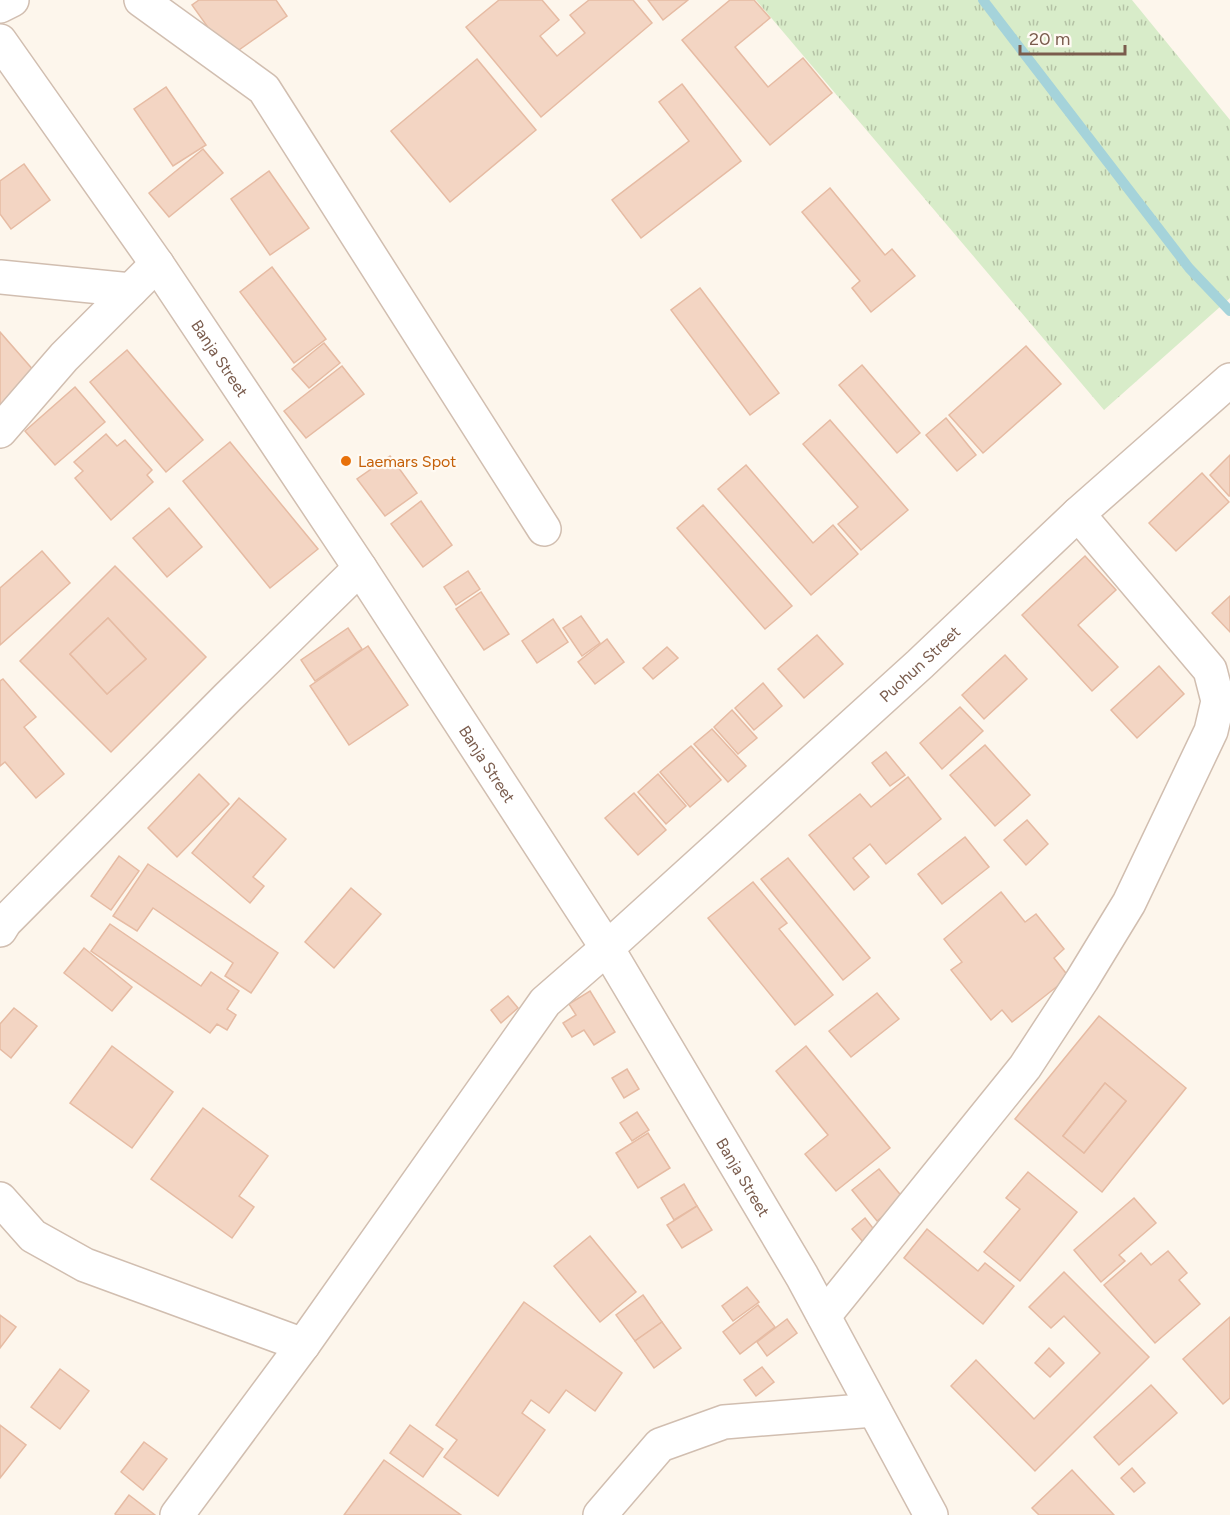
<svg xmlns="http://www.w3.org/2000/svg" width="1230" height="1515" font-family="Figtree,sans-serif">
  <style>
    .grass { fill: url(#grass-tufts) }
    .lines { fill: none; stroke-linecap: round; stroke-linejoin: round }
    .stream { stroke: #a5d3da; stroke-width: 10 }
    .building { fill: #f3d5c3; stroke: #e6bba3; stroke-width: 1.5; fill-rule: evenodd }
    .minor-casing { stroke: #d1beb0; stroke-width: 36 }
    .minor { stroke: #fff; stroke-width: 33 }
    .food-dot { fill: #e8710a; stroke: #fffaf3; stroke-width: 2 }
    .labels { text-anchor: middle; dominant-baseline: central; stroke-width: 4.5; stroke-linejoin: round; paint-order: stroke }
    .street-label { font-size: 16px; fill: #7a5c4d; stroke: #fffaf3 }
    .food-label { font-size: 16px; fill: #c56008; stroke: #fffaf3; text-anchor: start }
  </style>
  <defs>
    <pattern id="grass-tufts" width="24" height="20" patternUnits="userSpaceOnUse" patternTransform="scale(1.5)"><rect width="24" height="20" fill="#d8ecc9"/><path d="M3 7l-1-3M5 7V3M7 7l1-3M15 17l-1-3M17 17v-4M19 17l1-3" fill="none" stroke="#b4c2a5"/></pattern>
  </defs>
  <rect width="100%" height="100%" fill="#fdf6ec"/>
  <!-- grass -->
  <path class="grass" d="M756 0H1132L1230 120V298L1104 410Z"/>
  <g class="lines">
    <!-- stream -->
    <path class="stream" d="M983 0 1189 268 1230 311"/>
  </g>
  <!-- building -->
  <g class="building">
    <path d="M199 0H276L287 16 229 57 192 5Z"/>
    <path d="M499 0H542L559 20 540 36 557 56 585 33 570 15 589 0H633L652 23 541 117 466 27Z"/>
    <path d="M648 0H688L663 20Z"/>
    <path d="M730 0H754L770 18 735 47 768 87 803 58 832 93 770 145 682 40Z"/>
    <path d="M477 59 536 130 450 202 391 131Z"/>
    <path d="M682 84 741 161 641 238 612 200 689 141 659 102Z"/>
    <path d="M166 87 206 145 173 166 134 109Z"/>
    <path d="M203 149 223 173 169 217 149 193Z"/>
    <path d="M24 164 50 200 11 229 0 214V181Z"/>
    <path d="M269 171 309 228 270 255 231 199Z"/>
    <path d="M830 188 885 255 892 249 915 276 871 312 852 288 860 281 802 212Z"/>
    <path d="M272 267 326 339 294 363 240 292Z"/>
    <path d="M700 288 779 393 750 415 671 310Z"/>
    <path d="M0 332 42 380 0 417Z"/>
    <path d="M324 343 340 363 309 388 292 369Z"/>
    <path d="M1026 346 1061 384 983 453 949 415Z"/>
    <path d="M127 350 203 440 166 472 90 382Z"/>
    <path d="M862 365 920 433 897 453 839 385Z"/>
    <path d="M342 366 364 394 306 438 284 411Z"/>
    <path d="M75 387 105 422 55 465 25 431Z"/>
    <path d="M946 418 976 455 957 471 926 435Z"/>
    <path d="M830 420 908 510 861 550 838 524 858 507 803 444Z"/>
    <path d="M106 434 117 446 125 440 152 470 147 475 153 482 111 520 75 478 83 471 74 462Z"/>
    <path d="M230 442 318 549 270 588 183 481Z"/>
    <path d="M1230 455V496H1229L1210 475Z"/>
    <path d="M390 456 417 493 385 516 357 479Z"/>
    <path d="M746 465 813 543 833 525 858 554 811 595 718 489Z"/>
    <path d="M1202 473 1229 502 1176 551 1149 523Z"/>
    <path d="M421 501 452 545 423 567 391 524Z"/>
    <path d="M703 505 792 606 765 629 677 528Z"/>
    <path d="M169 508 202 547 167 577 133 538Z"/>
    <path d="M42 551 70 583 0 645V588Z"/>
    <path d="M1085 556 1116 590 1078 625 1118 667 1092 691 1022 615Z"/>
    <path d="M115 566 206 657 111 752 20 661ZM108 618 146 659 107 694 70 654Z"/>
    <path d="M468 571 480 589 456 605 444 587Z"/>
    <path d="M481 592 509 634 484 650 456 609Z"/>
    <path d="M1230 596V632L1212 613Z"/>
    <path d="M581 616 600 643 582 656 563 628Z"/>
    <path d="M108 618 146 659 107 694 70 654Z"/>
    <path d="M553 619 568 642 537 663 522 641Z"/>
    <path d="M348 628 362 649 315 681 301 660Z"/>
    <path d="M817 635 843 664 804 698 778 669Z"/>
    <path d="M607 639 624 662 595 684 578 662Z"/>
    <path d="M368 646 408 705 349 745 310 686Z"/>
    <path d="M667 647 678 658 653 679 643 668Z"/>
    <path d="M1005 655 1027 679 984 719 962 695Z"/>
    <path d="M1159 666 1184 694 1137 738 1111 710Z"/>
    <path d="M3 679 36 717 24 727 64 774 36 798 5 762 0 766V681Z"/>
    <path d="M763 683 782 706 754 730 735 708Z"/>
    <path d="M960 707 983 731 942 769 920 743Z"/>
    <path d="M732 710 757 738 738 754 714 727Z"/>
    <path d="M712 729 746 766 728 782 694 744Z"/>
    <path d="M985 745 1030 795 995 826 950 775Z"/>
    <path d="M691 746 721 780 690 807 660 772Z"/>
    <path d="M886 752 905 775 890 786 872 763Z"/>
    <path d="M199 774 229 804 177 857 148 828Z"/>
    <path d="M658 774 686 806 666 824 638 792Z"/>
    <path d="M908 777 941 819 886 864 870 844 853 858 869 877 854 890 809 835 860 794 871 807Z"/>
    <path d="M634 793 666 830 638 855 605 818Z"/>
    <path d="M239 798 286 839 253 877 264 886 250 903 192 853Z"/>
    <path d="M1027 820 1048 844 1026 865 1004 840Z"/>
    <path d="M965 837 989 867 942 904 918 874Z"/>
    <path d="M119 856 139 871 111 910 91 896Z"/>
    <path d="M788 858 870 958 843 980 761 879Z"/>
    <path d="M148 864 278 953 251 993 225 976 233 963 153 908 137 931 113 916Z"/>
    <path d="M753 882 787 923 779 929 833 995 795 1025 708 918Z"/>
    <path d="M351 888 381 914 334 968 305 942Z"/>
    <path d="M1001 892 1025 922 1036 914 1064 949 1054 958 1069 977 1012 1022 1002 1010 991 1020 951 970 962 962 944 939Z"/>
    <path d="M110 924 201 986 211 972 239 991 227 1009 236 1015 227 1030 217 1024 210 1033 91 951Z"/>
    <path d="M84 948 132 987 112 1011 64 973Z"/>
    <path d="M590 991 615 1032 594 1045 584 1030 572 1037 563 1023 576 1015 569 1004Z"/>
    <path d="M877 993 899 1019 851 1057 829 1031Z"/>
    <path d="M508 996 518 1008 501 1023 491 1010Z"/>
    <path d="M14 1008 37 1026 11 1058 0 1049V1024Z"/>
    <path d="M1099 1016 1186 1088 1102 1192 1015 1119ZM1105 1083 1126 1101 1084 1153 1063 1136Z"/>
    <path d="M112 1046 173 1092 132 1148 70 1103Z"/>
    <path d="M806 1046 890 1148 836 1191 805 1154 828 1135 776 1071Z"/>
    <path d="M627 1069 639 1089 624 1098 612 1078Z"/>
    <path d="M1105 1083 1126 1101 1084 1153 1063 1136Z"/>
    <path d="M203 1108 268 1156 239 1196 254 1207 232 1238 151 1179Z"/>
    <path d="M637 1112 649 1130 632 1141 620 1123Z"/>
    <path d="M648 1133 670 1168 638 1188 616 1153Z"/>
    <path d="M879 1169 904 1199 877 1221 852 1190Z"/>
    <path d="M1028 1172 1077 1212 1020 1281 984 1252 1020 1209 1006 1198Z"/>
    <path d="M684 1184 697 1206 674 1220 661 1198Z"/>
    <path d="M1134 1198 1156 1223 1119 1255 1125 1261 1101 1282 1074 1250Z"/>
    <path d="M697 1206 712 1230 682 1248 667 1225Z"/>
    <path d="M865 1218 876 1232 863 1242 852 1229Z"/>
    <path d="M927 1229 978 1271 985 1263 1014 1286 983 1324 904 1258Z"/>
    <path d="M590 1236 636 1292 600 1322 554 1266Z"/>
    <path d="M1168 1251 1187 1273 1179 1280 1200 1304 1155 1343 1104 1285 1141 1253 1151 1265Z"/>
    <path d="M1064 1272 1149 1357 1035 1471 951 1386 976 1360 1034 1419 1100 1353 1064 1316 1051 1328 1029 1307Z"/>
    <path d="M747 1287 759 1302 733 1321 722 1306Z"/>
    <path d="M643 1295 662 1322 635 1341 616 1315Z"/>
    <path d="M524 1302 622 1373 595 1411 566 1390 549 1413 531 1400 522 1413 545 1430 498 1496 444 1457 457 1440 436 1425Z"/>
    <path d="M758 1305 775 1327 740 1354 723 1332Z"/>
    <path d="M0 1315 16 1327 0 1348Z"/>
    <path d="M1230 1317V1398L1223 1404 1183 1359Z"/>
    <path d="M787 1319 797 1333 767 1356 757 1342Z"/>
    <path d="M662 1322 681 1348 654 1368 635 1341Z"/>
    <path d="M1049 1348 1064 1363 1050 1377 1035 1363Z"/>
    <path d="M762 1367 774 1382 756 1396 744 1380Z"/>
    <path d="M60 1369 89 1391 60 1429 31 1407Z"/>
    <path d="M1151 1385 1177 1413 1119 1465 1094 1437Z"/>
    <path d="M0 1425 26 1445 0 1478Z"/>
    <path d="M410 1425 443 1449 423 1477 390 1453Z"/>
    <path d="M144 1442 167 1459 143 1490 121 1472Z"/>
    <path d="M384 1460 461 1515H344Z"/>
    <path d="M1132 1468 1145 1483 1134 1492 1121 1478Z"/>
    <path d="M1072 1470 1114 1515H1039L1032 1508Z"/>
    <path d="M129 1495 155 1515H116L115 1514Z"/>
  </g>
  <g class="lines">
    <!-- minor casing -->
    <g class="minor-casing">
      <g id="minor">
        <path d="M141 0 264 89 544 529"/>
        <path d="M0 6 12 0"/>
        <path id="s1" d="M0 41 157 264 360 568 607 948 802 1276 931 1515"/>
        <path d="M0 277 131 290"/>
        <path d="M0 431 64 357 157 264"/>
        <path d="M0 930 5 922 227 698 360 568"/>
        <path d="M0 1199 33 1236 85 1265 303 1345"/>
        <path d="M824 1316 1025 1067 1082 980 1129 903 1211 731 1218 701 1210 670 1078 514"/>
        <path id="s2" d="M177 1515 303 1345 545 1002 607 948 920 664 1078 514 1230 380"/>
        <path d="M600 1515 660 1445 724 1422 874 1410"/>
      </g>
    </g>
    <!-- minor -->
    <use href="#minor" class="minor"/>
  </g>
  <!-- markers -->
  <circle class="food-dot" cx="346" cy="461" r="6"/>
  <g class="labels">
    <!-- street labels -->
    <g class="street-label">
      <text stroke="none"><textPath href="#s1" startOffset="386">Banja Street</textPath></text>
      <text stroke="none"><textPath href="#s2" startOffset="1136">Puohun Street</textPath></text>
      <text stroke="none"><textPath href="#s1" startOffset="872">Banja Street</textPath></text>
      <text stroke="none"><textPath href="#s1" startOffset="1358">Banja Street</textPath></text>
    </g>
    <!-- food labels -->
    <g class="food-label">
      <text x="358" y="461">Laemars Spot</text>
    </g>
  </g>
  <!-- scale -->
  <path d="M1020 45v9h105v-9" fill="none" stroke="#7a5c4d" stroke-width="3"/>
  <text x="1029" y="45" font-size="18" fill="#7a5c4d" stroke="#fffaf3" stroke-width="4.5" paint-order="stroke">20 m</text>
</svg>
